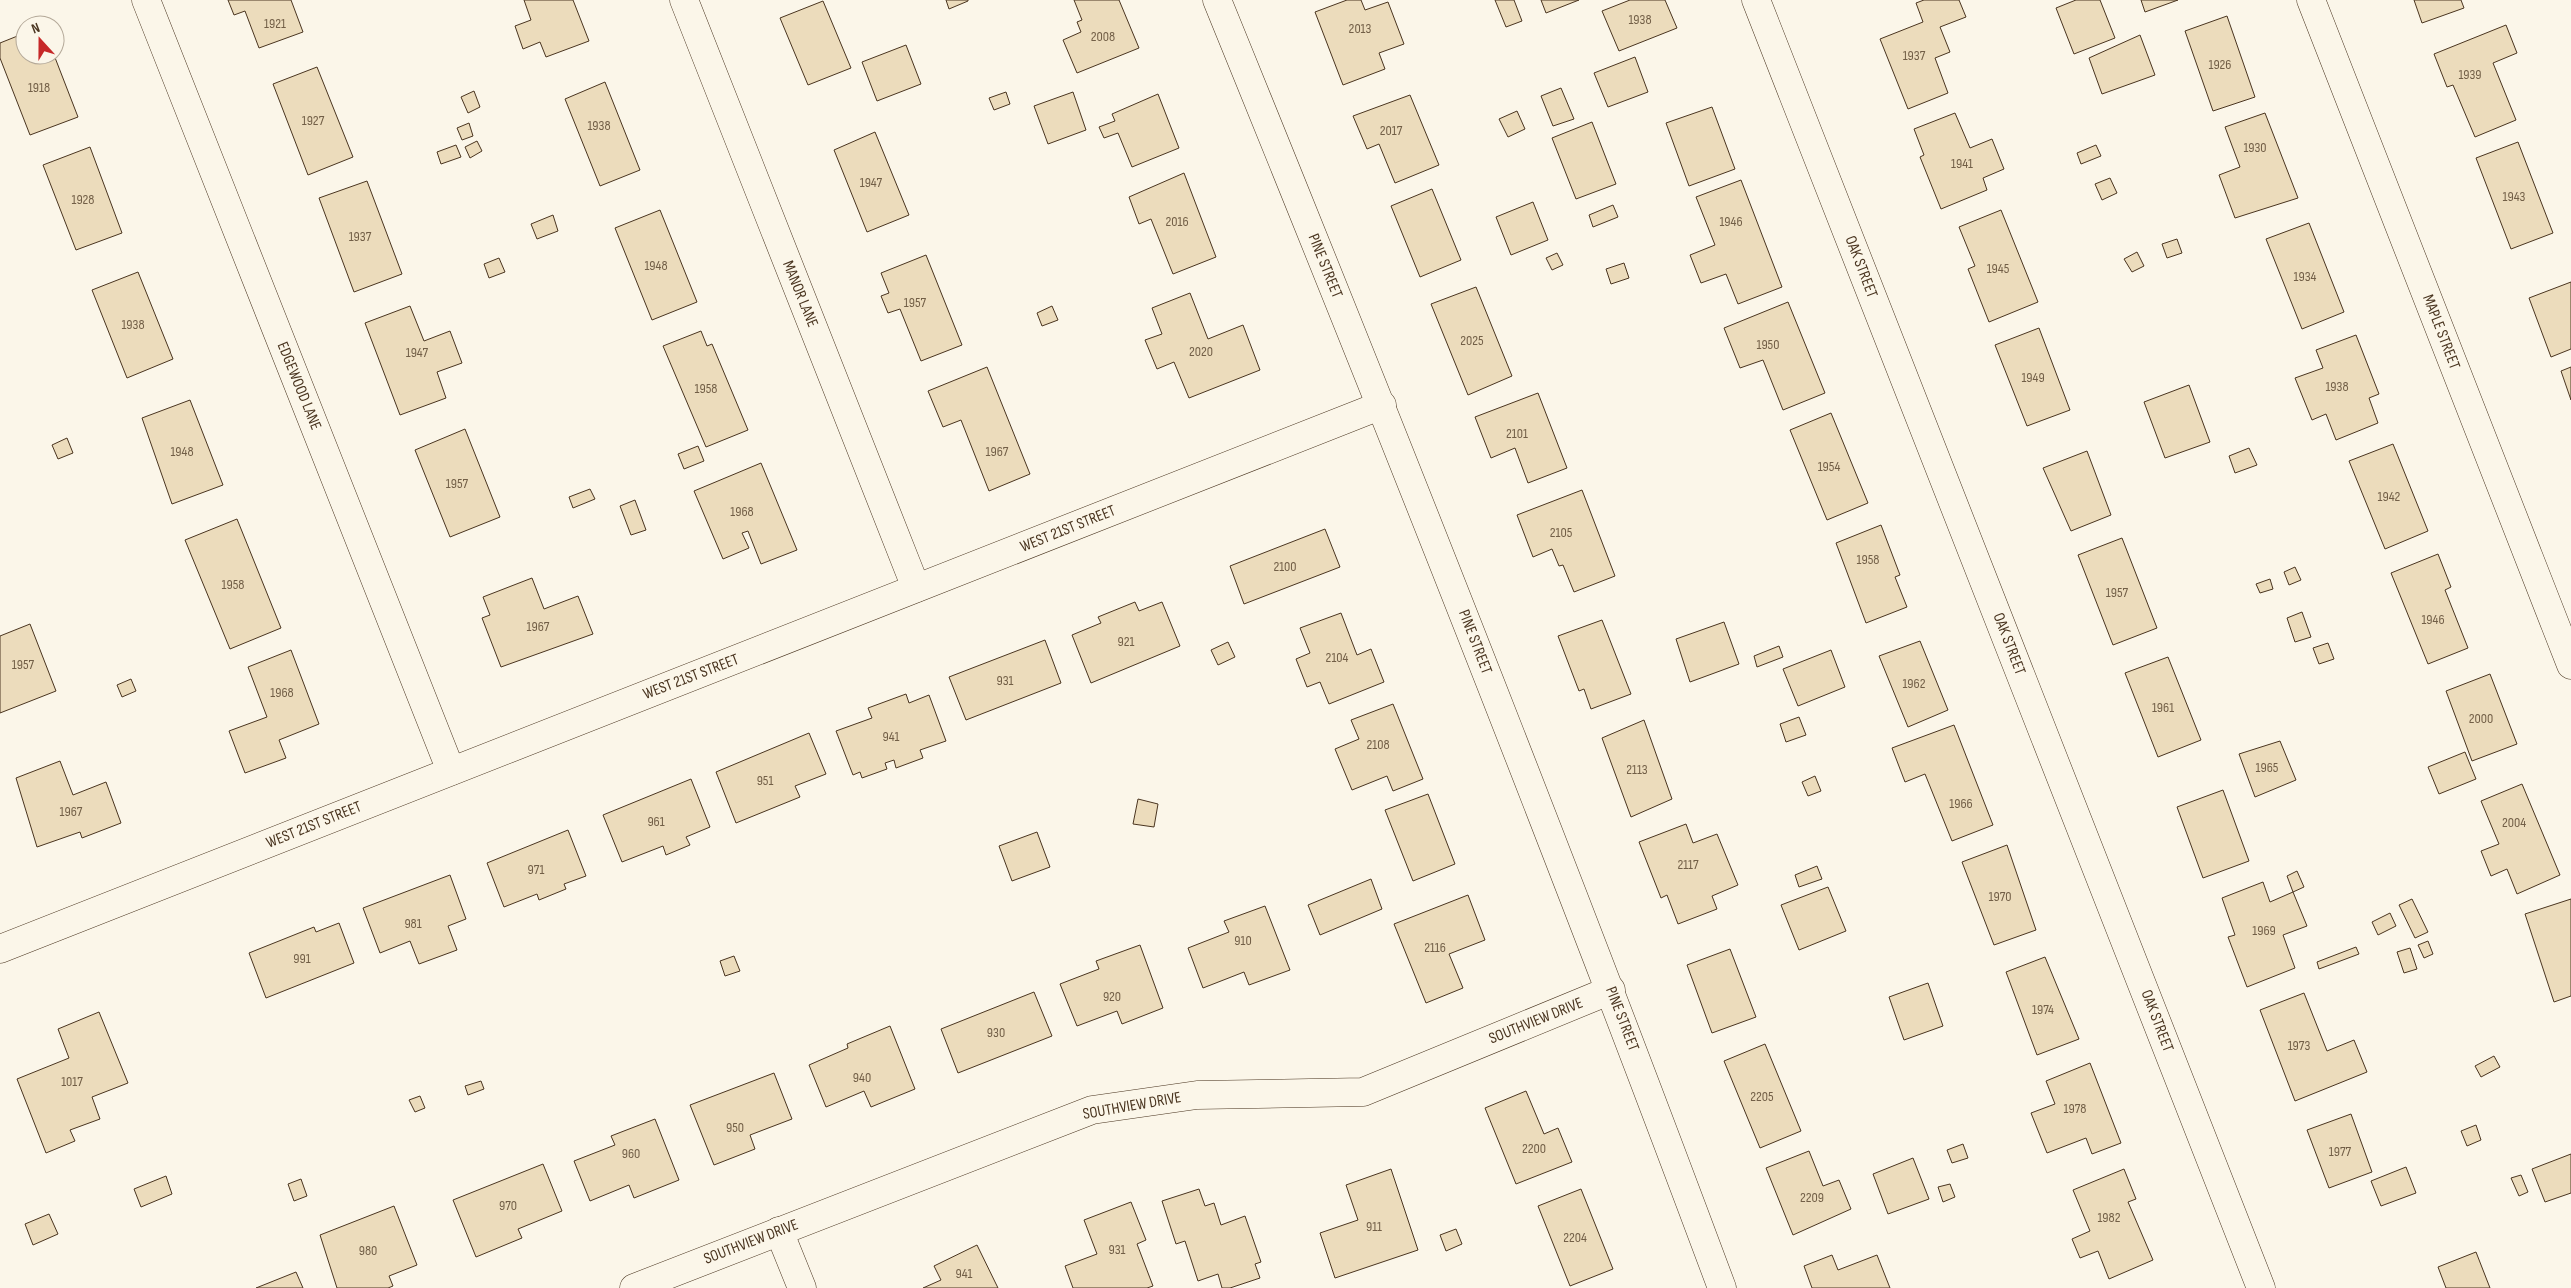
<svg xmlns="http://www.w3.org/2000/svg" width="2571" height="1288" font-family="'Sofia Sans Condensed',sans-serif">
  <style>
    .building { fill: #ecdcbc; stroke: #4a3520 }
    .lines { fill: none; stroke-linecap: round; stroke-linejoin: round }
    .street-casing { stroke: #4a3520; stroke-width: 29 }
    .secondary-casing { stroke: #4a3520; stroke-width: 29 }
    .street { stroke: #fbf6e9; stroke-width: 28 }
    .secondary { stroke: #fbf6e9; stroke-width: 28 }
    .labels { text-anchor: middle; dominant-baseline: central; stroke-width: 4; stroke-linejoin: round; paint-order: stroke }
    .number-label { font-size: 14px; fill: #725f47 }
    .street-label { font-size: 16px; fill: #4a3520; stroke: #fbf6e9 }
  </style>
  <rect width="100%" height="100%" fill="#fbf6e9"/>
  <!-- building -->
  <g class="building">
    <path d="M228 0H291L303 32 259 48 245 11 234 15Z"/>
    <path d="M524 0H573L589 41 546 57 540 42 523 49 515 26 531 20Z"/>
    <path d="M946 0H968V1L949 9Z"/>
    <path d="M1074 0H1119L1139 48 1077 73 1063 40 1081 32 1077 22 1082 20Z"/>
    <path d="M1347 0H1361L1365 10 1388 2 1404 44 1379 53 1385 69 1343 85 1315 12Z"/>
    <path d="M1495 0H1514L1522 21 1506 27Z"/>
    <path d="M1541 0H1579L1546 13Z"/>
    <path d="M1630 0H1665L1677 28 1619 51 1602 11Z"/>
    <path d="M1924 0H1959L1966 17 1940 27 1950 52 1935 58 1948 93 1908 109 1880 39 1923 22 1916 3Z"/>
    <path d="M2076 0H2100L2115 38 2074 54 2056 8Z"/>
    <path d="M2141 0H2178L2145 12Z"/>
    <path d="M2414 0H2461L2464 8 2422 23Z"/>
    <path d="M823 1 851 68 808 85 780 18Z"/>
    <path d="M2227 16 2255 97 2213 111 2185 31Z"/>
    <path d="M2506 25 2517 53 2493 63 2516 120 2475 137 2453 85 2447 87 2434 54Z"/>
    <path d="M25 33V55H54L78 117 30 135 0 58V43Z"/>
    <path d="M2140 35 2155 75 2102 94 2089 58Z"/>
    <path d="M906 45 921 84 877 101 862 62Z"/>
    <path d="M1635 57 1648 92 1608 107 1594 73Z"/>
    <path d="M317 67 353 157 308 175 273 84Z"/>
    <path d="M605 82 640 170 600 186 565 99Z"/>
    <path d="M1561 88 1574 119 1553 126 1541 96Z"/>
    <path d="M474 91 480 107 468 113 461 97Z"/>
    <path d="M1006 92 1010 104 994 110 989 98Z"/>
    <path d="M1073 92 1086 130 1048 144 1034 106Z"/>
    <path d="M1158 94 1179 148 1132 167 1118 133 1104 138 1099 127 1115 121 1112 114Z"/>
    <path d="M1410 95 1439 165 1395 183 1379 144 1367 149 1353 116Z"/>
    <path d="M1712 107 1735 169 1689 186 1666 123Z"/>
    <path d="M1517 111 1525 129 1508 137 1499 119Z"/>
    <path d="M1955 113 1970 148 1992 139 2004 169 1983 178 1987 190 1941 209 1920 157 1924 155 1914 129Z"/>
    <path d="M2265 113 2298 198 2235 218 2219 175 2240 167 2225 127Z"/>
    <path d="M1592 122 1616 184 1576 199 1552 138Z"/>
    <path d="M469 123 473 136 462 140 457 128Z"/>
    <path d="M875 132 909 215 867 232 834 150Z"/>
    <path d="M477 141 482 151 470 158 465 147Z"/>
    <path d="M2518 142 2553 233 2511 249 2476 158Z"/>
    <path d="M456 145 461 157 441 164 437 152Z"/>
    <path d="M2096 145 2101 156 2081 164 2077 153Z"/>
    <path d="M90 147 122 233 76 250 43 165Z"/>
    <path d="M1184 173 1216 257 1173 274 1151 219 1139 224 1129 197Z"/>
    <path d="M2110 178 2117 193 2102 200 2095 184Z"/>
    <path d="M1741 180 1782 287 1738 304 1726 274 1701 283 1690 255 1715 245 1696 197Z"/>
    <path d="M367 181 402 274 354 292 319 198Z"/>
    <path d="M1432 189 1461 260 1420 277 1391 206Z"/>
    <path d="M1533 202 1548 240 1511 255 1496 217Z"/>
    <path d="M1613 205 1618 217 1593 227 1589 215Z"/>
    <path d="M660 210 697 302 652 320 615 228Z"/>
    <path d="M2001 210 2038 302 1989 322 1968 269 1975 266 1959 227Z"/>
    <path d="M553 215 558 231 537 239 531 224Z"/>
    <path d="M2309 223 2344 312 2302 329 2266 239Z"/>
    <path d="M2177 239 2182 253 2167 258 2162 244Z"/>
    <path d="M2137 252 2144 266 2132 272 2124 259Z"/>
    <path d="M1557 253 1563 265 1552 270 1546 258Z"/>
    <path d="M926 255 962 345 921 361 900 309 888 313 881 296 889 293 881 273Z"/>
    <path d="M499 258 505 272 489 278 484 264Z"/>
    <path d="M1624 263 1629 278 1611 284 1606 269Z"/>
    <path d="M138 272 173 359 127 378 92 290Z"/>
    <path d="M2571 282V349L2551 357 2529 298Z"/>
    <path d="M1476 287 1512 376 1468 395 1431 304Z"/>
    <path d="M1190 293 1208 339 1243 325 1260 370 1189 398 1174 362 1157 369 1145 340 1162 334 1152 308Z"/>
    <path d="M1788 302 1825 393 1783 410 1763 360 1740 368 1724 328Z"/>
    <path d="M410 306 424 341 450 331 462 363 437 372 446 398 400 415 365 323Z"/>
    <path d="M1052 306 1058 320 1042 326 1037 313Z"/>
    <path d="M2039 328 2070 410 2027 426 1995 345Z"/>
    <path d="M701 331 707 346 712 344 748 430 706 447 663 346Z"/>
    <path d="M2356 335 2379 394 2369 398 2378 423 2336 440 2326 414 2312 420 2295 378 2323 368 2316 350Z"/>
    <path d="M987 367 1030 474 989 491 961 420 943 427 928 391Z"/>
    <path d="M2571 367V400L2561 371Z"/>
    <path d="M2189 385 2210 442 2165 458 2144 402Z"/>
    <path d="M1538 393 1567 468 1528 483 1515 448 1491 458 1475 417Z"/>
    <path d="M190 400 223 485 172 504 142 418Z"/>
    <path d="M1831 413 1868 503 1827 520 1790 430Z"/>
    <path d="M465 429 500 517 450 537 415 450Z"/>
    <path d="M67 438 73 453 58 459 52 445Z"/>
    <path d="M2393 444 2428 531 2385 549 2349 461Z"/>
    <path d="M698 446 704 461 684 469 678 454Z"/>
    <path d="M2249 448 2257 465 2235 473 2229 456Z"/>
    <path d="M2087 451 2111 515 2071 531 2043 468Z"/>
    <path d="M761 463 797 550 761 564 748 531 742 533 749 548 723 559 694 491Z"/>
    <path d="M590 489 595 499 573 508 569 497Z"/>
    <path d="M1582 490 1615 576 1574 592 1563 565 1559 566 1552 549 1533 557 1517 515Z"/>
    <path d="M635 500 646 530 631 535 620 506Z"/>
    <path d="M237 519 281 628 230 649 185 540Z"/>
    <path d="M1881 525 1900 575 1895 577 1907 607 1866 623 1836 543Z"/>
    <path d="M1325 529 1340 567 1244 604 1230 566Z"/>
    <path d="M2122 538 2157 628 2113 645 2078 555Z"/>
    <path d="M2438 554 2451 587 2445 590 2468 648 2428 664 2391 573Z"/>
    <path d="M2295 567 2301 580 2289 585 2284 572Z"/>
    <path d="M532 578 544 609 578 596 593 634 501 667 482 618 490 615 483 597Z"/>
    <path d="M2270 579 2273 589 2260 593 2256 584Z"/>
    <path d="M1135 602 1139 611 1162 602 1180 646 1091 683 1072 635 1101 623 1098 617Z"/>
    <path d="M2302 612 2311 637 2295 642 2287 618Z"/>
    <path d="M1341 613 1357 655 1371 649 1384 682 1329 704 1320 682 1307 687 1296 659 1310 653 1300 628Z"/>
    <path d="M1602 620 1631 694 1591 709 1584 689 1579 691 1558 636Z"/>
    <path d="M1724 622 1739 664 1690 682 1676 639Z"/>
    <path d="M30 624 56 691 0 713V636Z"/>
    <path d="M1045 640 1061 683 966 720 949 677Z"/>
    <path d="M1920 641 1948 710 1908 727 1879 656Z"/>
    <path d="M1228 642 1235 657 1218 665 1211 650Z"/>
    <path d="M2328 643 2334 659 2319 664 2313 648Z"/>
    <path d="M1779 646 1783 657 1757 667 1754 656Z"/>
    <path d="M291 650 319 724 279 740 286 758 245 773 229 731 267 717 248 667Z"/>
    <path d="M1831 650 1845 687 1798 706 1783 669Z"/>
    <path d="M2168 657 2201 740 2158 757 2125 673Z"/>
    <path d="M2490 674 2517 744 2472 761 2446 691Z"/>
    <path d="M131 679 136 691 122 697 117 685Z"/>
    <path d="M906 694 909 703 929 695 946 741 920 750 923 758 896 768 894 760 885 763 887 769 862 778 860 772 853 775 836 731 872 718 868 708Z"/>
    <path d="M1393 704 1423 779 1393 791 1387 776 1352 790 1335 749 1359 739 1351 720Z"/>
    <path d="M1799 717 1806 735 1786 742 1780 724Z"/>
    <path d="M1644 720 1672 799 1631 817 1602 738Z"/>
    <path d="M1954 725 1993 825 1952 841 1925 774 1905 782 1892 748Z"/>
    <path d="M809 733 826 774 795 786 800 797 736 823 716 772Z"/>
    <path d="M2280 741 2296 780 2255 797 2239 754Z"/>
    <path d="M2465 752 2476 779 2439 794 2428 767Z"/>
    <path d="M60 761 73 795 106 782 121 823 82 838 80 832 37 847 16 778Z"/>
    <path d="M1815 776 1821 791 1808 796 1802 782Z"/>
    <path d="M691 779 710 827 686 837 690 845 666 855 663 846 622 862 603 815Z"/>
    <path d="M2522 784 2560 875 2517 894 2507 869 2491 876 2481 851 2499 844 2481 801Z"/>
    <path d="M2223 790 2249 861 2203 878 2177 807Z"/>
    <path d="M1428 794 1455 864 1413 881 1385 810Z"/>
    <path d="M1138 799 1158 804 1154 827 1133 824Z"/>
    <path d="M1686 824 1693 843 1717 834 1738 885 1712 896 1717 909 1678 924 1667 895 1661 898 1639 842Z"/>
    <path d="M568 830 586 876 564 884 566 889 539 900 537 894 504 907 487 863Z"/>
    <path d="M1037 832 1050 867 1012 881 999 846Z"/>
    <path d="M2007 845 2036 930 1994 945 1962 862Z"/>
    <path d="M1817 866 1822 879 1799 887 1795 875Z"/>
    <path d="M2297 871 2304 887 2293 892 2287 876Z"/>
    <path d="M450 875 466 919 448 926 457 950 419 964 410 941 380 953 363 908Z"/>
    <path d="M1371 879 1382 909 1320 935 1308 905Z"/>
    <path d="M2263 882 2270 902 2293 892 2307 926 2283 935 2295 968 2247 987 2228 937 2235 935 2222 898Z"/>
    <path d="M1828 887 1846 931 1799 950 1781 905Z"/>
    <path d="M1468 895 1485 940 1449 954 1463 988 1426 1003 1394 924Z"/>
    <path d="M2412 899 2428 932 2415 938 2399 905Z"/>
    <path d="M2571 899V996L2554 1002 2525 914Z"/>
    <path d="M1265 906 1290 970 1249 985 1244 972 1203 988 1188 948 1229 932 1224 921Z"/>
    <path d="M2390 913 2396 926 2378 935 2372 922Z"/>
    <path d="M339 923 354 963 266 998 249 953 314 927 316 932Z"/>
    <path d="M2428 941 2433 954 2424 958 2418 945Z"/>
    <path d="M1140 945 1163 1008 1122 1024 1117 1011 1077 1026 1060 984 1099 969 1096 961Z"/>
    <path d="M2356 947 2359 954 2319 969 2317 962Z"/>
    <path d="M2410 948 2417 969 2404 973 2397 952Z"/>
    <path d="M1730 949 1756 1017 1712 1033 1687 965Z"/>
    <path d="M734 956 740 971 725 976 720 961Z"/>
    <path d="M2045 957 2079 1039 2037 1055 2006 972Z"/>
    <path d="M1928 983 1943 1026 1904 1040 1889 997Z"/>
    <path d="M1034 992 1052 1036 958 1073 941 1029Z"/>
    <path d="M2304 993 2327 1051 2354 1040 2367 1072 2295 1101 2260 1010Z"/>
    <path d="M99 1012 128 1083 92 1097 100 1119 70 1130 75 1141 46 1153 17 1079 69 1058 58 1029Z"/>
    <path d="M890 1026 915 1089 871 1107 864 1091 826 1107 809 1065 848 1048 847 1044Z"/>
    <path d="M1765 1044 1801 1131 1760 1148 1724 1061Z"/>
    <path d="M2494 1056 2500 1067 2481 1077 2475 1066Z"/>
    <path d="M2090 1063 2121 1143 2092 1154 2086 1138 2047 1153 2031 1113 2055 1104 2046 1081Z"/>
    <path d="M774 1073 792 1119 750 1135 755 1149 714 1165 690 1105Z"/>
    <path d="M481 1081 484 1089 468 1095 465 1086Z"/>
    <path d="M1526 1091 1544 1134 1558 1128 1572 1162 1516 1184 1485 1108Z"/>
    <path d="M420 1096 425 1108 415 1112 409 1100Z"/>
    <path d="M2351 1114 2372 1172 2329 1188 2307 1130Z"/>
    <path d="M655 1119 679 1180 634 1198 629 1185 590 1201 574 1161 615 1145 611 1136Z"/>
    <path d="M2476 1125 2481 1140 2467 1146 2461 1131Z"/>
    <path d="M1963 1144 1968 1158 1952 1163 1947 1150Z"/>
    <path d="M1809 1151 1823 1186 1839 1180 1851 1209 1793 1235 1766 1168Z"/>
    <path d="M2571 1154V1193L2545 1202 2532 1169Z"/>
    <path d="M1913 1158 1929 1199 1888 1214 1873 1174Z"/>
    <path d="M543 1164 562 1211 518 1229 522 1238 476 1257 453 1200Z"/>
    <path d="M2406 1167 2416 1193 2381 1206 2371 1181Z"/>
    <path d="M1391 1169 1418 1250 1335 1278 1320 1233 1358 1220 1346 1185Z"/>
    <path d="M2124 1169 2136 1199 2128 1202 2153 1260 2109 1279 2098 1251 2080 1258 2072 1239 2090 1231 2073 1190Z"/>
    <path d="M2521 1175 2528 1192 2519 1196 2511 1178Z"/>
    <path d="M166 1176 172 1194 141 1207 134 1189Z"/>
    <path d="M301 1179 307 1196 294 1201 288 1184Z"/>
    <path d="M1950 1184 1955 1197 1943 1202 1938 1187Z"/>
    <path d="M1199 1189 1205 1206 1214 1203 1221 1225 1245 1216 1261 1262 1255 1264 1260 1278 1230 1288H1222L1218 1274 1198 1281 1185 1241 1176 1244 1162 1201Z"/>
    <path d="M1581 1189 1613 1269 1570 1286 1538 1206Z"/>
    <path d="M1131 1202 1146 1240 1137 1244 1153 1286 1147 1288H1073L1065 1266 1097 1254 1084 1220Z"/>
    <path d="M394 1206 417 1265 389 1276 393 1286 388 1288H337L320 1235Z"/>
    <path d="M49 1214 58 1234 33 1245 25 1224Z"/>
    <path d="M1456 1229 1462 1244 1446 1251 1440 1235Z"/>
    <path d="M977 1245 998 1288H923L941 1280 934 1266Z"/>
    <path d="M2476 1252 2490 1288H2446L2438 1267Z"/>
    <path d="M1832 1255 1838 1270 1877 1255 1890 1288H1812L1804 1266Z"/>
    <path d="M296 1272 303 1288H256Z"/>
  </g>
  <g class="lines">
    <!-- street casing -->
    <g class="street-casing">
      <g id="street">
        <path d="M146 0 451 771"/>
        <path d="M684 0 916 588"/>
        <path d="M1756 0 2261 1288"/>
        <path d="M2311 0 2571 665"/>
        <path d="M0 949 1382 405"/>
        <path d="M779 1231 802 1288"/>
        <path d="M634 1288 1092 1110 1197 1095 1363 1092 1611 990"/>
      </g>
    </g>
    <!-- secondary casing -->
    <g class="secondary-casing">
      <path id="secondary" d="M1217 0C1391 427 1561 856 1722 1288"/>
    </g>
    <!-- street -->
    <use href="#street" class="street"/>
    <!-- secondary -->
    <use href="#secondary" class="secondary"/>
  </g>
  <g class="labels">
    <!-- number labels -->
    <g class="number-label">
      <text x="1640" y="19">1938</text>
      <text x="275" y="23">1921</text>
      <text x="1360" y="28">2013</text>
      <text x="1103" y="36">2008</text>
      <text x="1914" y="55">1937</text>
      <text x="2220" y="64">1926</text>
      <text x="2470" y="74">1939</text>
      <text x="39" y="87">1918</text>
      <text x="313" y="120">1927</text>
      <text x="599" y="125">1938</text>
      <text x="1391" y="130">2017</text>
      <text x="2255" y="147">1930</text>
      <text x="1962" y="163">1941</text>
      <text x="871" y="182">1947</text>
      <text x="2514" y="196">1943</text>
      <text x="83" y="199">1928</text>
      <text x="1177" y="221">2016</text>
      <text x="1731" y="221">1946</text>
      <text x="360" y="236">1937</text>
      <text x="656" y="265">1948</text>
      <text x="1998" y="268">1945</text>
      <text x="2305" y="276">1934</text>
      <text x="915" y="302">1957</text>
      <text x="133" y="324">1938</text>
      <text x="1472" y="340">2025</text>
      <text x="1768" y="344">1950</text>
      <text x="1201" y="351">2020</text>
      <text x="417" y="352">1947</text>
      <text x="2033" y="377">1949</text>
      <text x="2337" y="386">1938</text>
      <text x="706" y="388">1958</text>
      <text x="1517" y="433">2101</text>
      <text x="182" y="451">1948</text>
      <text x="997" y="451">1967</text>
      <text x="1829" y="466">1954</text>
      <text x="457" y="483">1957</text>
      <text x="2389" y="496">1942</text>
      <text x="742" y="511">1968</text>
      <text x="1561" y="532">2105</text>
      <text x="1868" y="559">1958</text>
      <text x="1285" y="566">2100</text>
      <text x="233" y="584">1958</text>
      <text x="2117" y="592">1957</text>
      <text x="2433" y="619">1946</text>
      <text x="538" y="626">1967</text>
      <text x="1126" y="641">921</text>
      <text x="1337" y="657">2104</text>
      <text x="23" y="664">1957</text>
      <text x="1005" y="680">931</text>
      <text x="1914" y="683">1962</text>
      <text x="282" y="692">1968</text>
      <text x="2163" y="707">1961</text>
      <text x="2481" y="718">2000</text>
      <text x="891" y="736">941</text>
      <text x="1378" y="744">2108</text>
      <text x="2267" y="767">1965</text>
      <text x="1637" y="769">2113</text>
      <text x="765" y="780">951</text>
      <text x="1961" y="803">1966</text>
      <text x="71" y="811">1967</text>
      <text x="656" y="821">961</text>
      <text x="2514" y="822">2004</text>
      <text x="1688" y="864">2117</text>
      <text x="536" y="869">971</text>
      <text x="2000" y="896">1970</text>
      <text x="413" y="923">981</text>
      <text x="2264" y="930">1969</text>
      <text x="1243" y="940">910</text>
      <text x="1435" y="947">2116</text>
      <text x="302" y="958">991</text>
      <text x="1112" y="996">920</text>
      <text x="2043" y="1009">1974</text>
      <text x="996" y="1032">930</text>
      <text x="2299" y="1045">1973</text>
      <text x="862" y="1077">940</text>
      <text x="72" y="1081">1017</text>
      <text x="1762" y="1096">2205</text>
      <text x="2075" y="1108">1978</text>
      <text x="735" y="1127">950</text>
      <text x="1534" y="1148">2200</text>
      <text x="2340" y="1151">1977</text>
      <text x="631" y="1153">960</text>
      <text x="1812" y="1197">2209</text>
      <text x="508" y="1205">970</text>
      <text x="2109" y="1217">1982</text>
      <text x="1374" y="1226">911</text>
      <text x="1575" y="1237">2204</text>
      <text x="1117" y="1249">931</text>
      <text x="368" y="1250">980</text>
      <text x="964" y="1273">941</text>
    </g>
    <!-- street labels -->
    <g class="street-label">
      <text transform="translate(1325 266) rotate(68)">PINE STREET</text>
      <text transform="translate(1861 267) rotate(69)">OAK STREET</text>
      <text transform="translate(800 294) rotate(68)">MANOR LANE</text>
      <text transform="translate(2441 332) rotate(69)">MAPLE STREET</text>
      <text transform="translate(299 386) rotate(68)">EDGEWOOD LANE</text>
      <text transform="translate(1068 529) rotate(-22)">WEST 21ST STREET</text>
      <text transform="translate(1475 642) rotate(69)">PINE STREET</text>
      <text transform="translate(2009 644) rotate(69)">OAK STREET</text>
      <text transform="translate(691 677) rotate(-21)">WEST 21ST STREET</text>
      <text transform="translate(314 825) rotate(-22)">WEST 21ST STREET</text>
      <text transform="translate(1622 1019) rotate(69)">PINE STREET</text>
      <text transform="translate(1536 1021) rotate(-22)">SOUTHVIEW DRIVE</text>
      <text transform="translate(2157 1021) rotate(69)">OAK STREET</text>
      <text transform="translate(1132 1106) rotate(-10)">SOUTHVIEW DRIVE</text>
      <text transform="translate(751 1242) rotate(-21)">SOUTHVIEW DRIVE</text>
    </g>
  </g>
  <!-- north arrow -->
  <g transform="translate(40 40) rotate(339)"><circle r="24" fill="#fbf6e9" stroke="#b4a999"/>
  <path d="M0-4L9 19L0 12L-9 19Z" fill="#c62828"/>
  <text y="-8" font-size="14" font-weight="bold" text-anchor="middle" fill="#4a3520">N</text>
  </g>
</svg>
